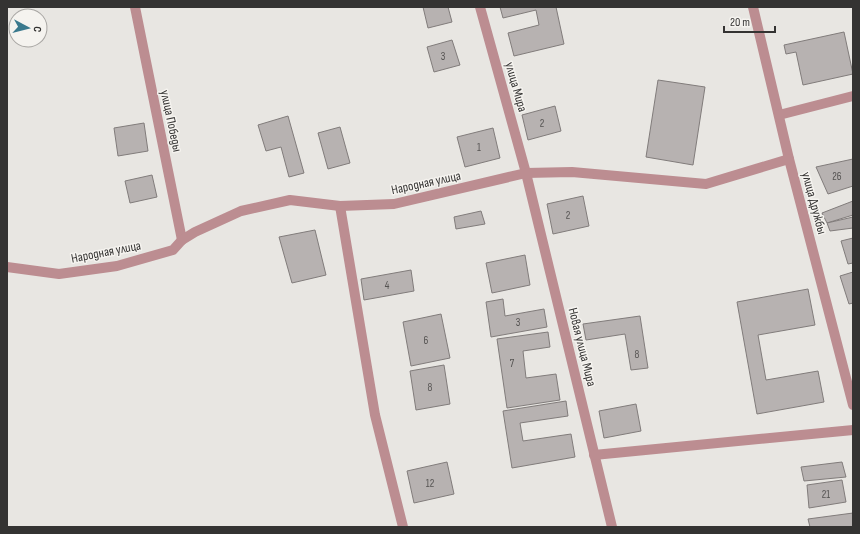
<svg xmlns="http://www.w3.org/2000/svg" width="860" height="534" font-family="'Sofia Sans Condensed',sans-serif">
  <style>
    .building { fill: #b7b2b1; stroke: #817c7b }
    .lines { fill: none; stroke-linecap: round; stroke-linejoin: round }
    .street { stroke: #bc8d91; stroke-width: 10 }
    .labels { text-anchor: middle; dominant-baseline: central; stroke-width: 3; stroke-linejoin: round; paint-order: stroke }
    .number-label { font-size: 11px; fill: #555352 }
    .street-label { font-size: 13px; fill: #343332; stroke: #f5f3ef }
  </style>
  <rect width="100%" height="100%" fill="#e8e6e2"/>
  <!-- building -->
  <g class="building">
    <path d="M423 7H448L452 22 428 28Z"/>
    <path d="M500 7H556L564 44 514 56 508 33 539 25 536 10 503 18Z"/>
    <path d="M844 32 853 74 803 85 796 52 786 54 784 45Z"/>
    <path d="M452 40 460 65 434 72 427 47Z"/>
    <path d="M658 80 705 87 693 165 646 157Z"/>
    <path d="M555 106 561 131 528 140 522 115Z"/>
    <path d="M288 116 304 173 289 177 281 147 266 151 258 125Z"/>
    <path d="M144 123 148 151 118 156 114 128Z"/>
    <path d="M340 127 350 163 328 169 318 133Z"/>
    <path d="M493 128 500 158 465 167 457 137Z"/>
    <path d="M853 159V186L828 194 816 167Z"/>
    <path d="M152 175 157 197 130 203 125 181Z"/>
    <path d="M583 196 589 226 553 234 547 204Z"/>
    <path d="M853 201V215L827 223 822 213Z"/>
    <path d="M481 211 485 224 456 229 454 217Z"/>
    <path d="M853 217V228L830 231 827 223Z"/>
    <path d="M315 230 326 275 292 283 279 237Z"/>
    <path d="M853 238V263L848 264 841 241Z"/>
    <path d="M525 255 530 285 492 293 486 263Z"/>
    <path d="M411 270 414 291 364 300 361 279Z"/>
    <path d="M853 272V303L849 304 840 276Z"/>
    <path d="M808 289 815 325 758 335 766 380 818 371 824 402 757 414 737 302Z"/>
    <path d="M503 299 505 316 544 309 547 327 491 337 486 302Z"/>
    <path d="M441 314 450 358 411 366 403 322Z"/>
    <path d="M640 316 648 368 631 370 625 334 586 340 583 324Z"/>
    <path d="M548 332 550 347 523 351 526 378 556 374 560 400 507 408 497 339Z"/>
    <path d="M444 365 450 404 416 410 410 371Z"/>
    <path d="M566 401 568 416 520 423 523 441 571 434 575 457 512 468 503 411Z"/>
    <path d="M636 404 641 431 604 438 599 411Z"/>
    <path d="M447 462 454 494 414 503 407 471Z"/>
    <path d="M842 462 846 477 804 481 801 467Z"/>
    <path d="M842 480 846 502 809 508 807 485Z"/>
    <path d="M853 513V527H810L808 519Z"/>
  </g>
  <g class="lines">
    <!-- street -->
    <g class="street">
      <path d="M135 7 182 240"/>
      <path d="M480 7 526 173 612 527"/>
      <path d="M753 7 789 159 853 405"/>
      <path d="M779 115 853 96"/>
      <path d="M340 206 375 415 403 527"/>
      <path d="M7 267 59 274 117 266 173 250 182 240 195 232 241 211 290 200 340 206 394 204 526 173 572 172 706 184 789 159"/>
      <path d="M594 455 853 430"/>
    </g>
  </g>
  <g class="labels">
    <!-- number labels -->
    <g class="number-label">
      <text x="443" y="56">3</text>
      <text x="542" y="123">2</text>
      <text x="479" y="147">1</text>
      <text x="837" y="176">26</text>
      <text x="568" y="215">2</text>
      <text x="387" y="285">4</text>
      <text x="518" y="322">3</text>
      <text x="426" y="340">6</text>
      <text x="637" y="354">8</text>
      <text x="512" y="363">7</text>
      <text x="430" y="387">8</text>
      <text x="430" y="483">12</text>
      <text x="826" y="494">21</text>
    </g>
    <!-- street labels -->
    <g class="street-label">
      <text transform="translate(516 87) rotate(74)">улица Мира</text>
      <text transform="translate(171 121) rotate(78)">улица Победы</text>
      <text transform="translate(426 183) rotate(-12)">Народная улица</text>
      <text transform="translate(814 203) rotate(75)">улица Дружбы</text>
      <text transform="translate(106 252) rotate(-11)">Народная улица</text>
      <text transform="translate(582 347) rotate(76)">Новая улица Мира</text>
    </g>
  </g>
  <!-- border -->
  <rect width="860" height="534" fill="none" stroke="#343332" stroke-width="16"/>
  <!-- north arrow -->
  <g transform="translate(28 28) rotate(97)"><circle r="19" fill="#f5f3ef" stroke="#a8a6a3"/>
  <path d="M0-3L7 15L0 10L-7 15Z" fill="#3a798d"/>
  <text y="-6" font-size="11" font-weight="bold" text-anchor="middle" fill="#343332">С</text>
  </g>
  <!-- scale -->
  <path d="M724 26v6h51v-6" fill="none" stroke="#343332" stroke-width="2"/>
  <text x="730" y="26" font-size="12" fill="#343332" stroke="#f5f3ef" stroke-width="3" paint-order="stroke">20 m</text>
</svg>
